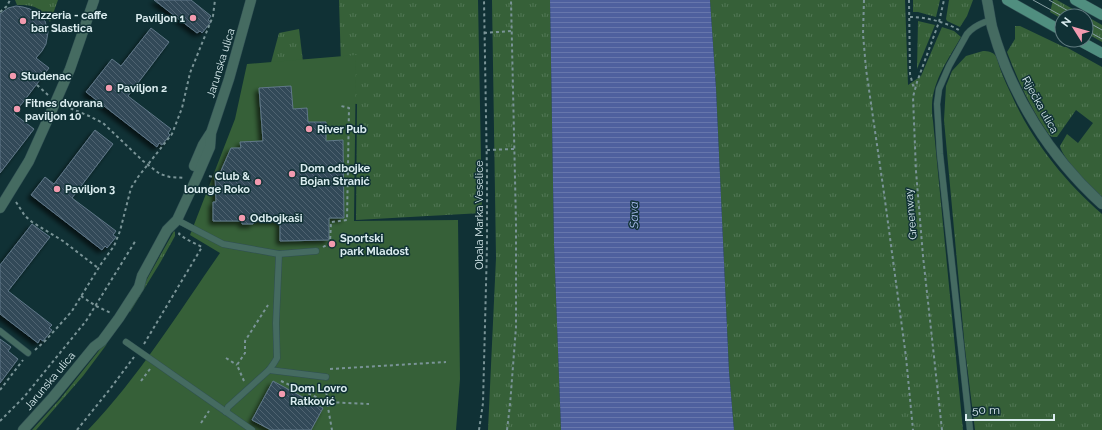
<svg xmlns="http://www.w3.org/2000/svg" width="1102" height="430" font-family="Raleway,sans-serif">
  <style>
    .grass { fill: url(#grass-tufts) }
    .pitch { fill: #366038 }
    .water { fill: url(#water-rules) }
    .building { fill: url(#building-back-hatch); stroke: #607889; filter: url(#shadow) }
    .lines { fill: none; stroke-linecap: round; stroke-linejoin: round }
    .service-casing { stroke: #304f53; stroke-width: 7 }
    .minor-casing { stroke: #304f53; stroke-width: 11 }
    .tertiary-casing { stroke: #304f53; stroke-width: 11 }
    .secondary-casing { stroke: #304f53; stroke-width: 11 }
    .path { stroke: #7a9497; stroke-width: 2; stroke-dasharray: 3 3; stroke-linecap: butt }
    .service { stroke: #456b61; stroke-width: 6 }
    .minor { stroke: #456b61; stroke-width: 10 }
    .tertiary { stroke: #456b61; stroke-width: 10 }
    .secondary { stroke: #508e7f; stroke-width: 10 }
    .tram { stroke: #88a0a4; stroke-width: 1 }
    .poi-dot { fill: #f29aaf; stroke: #103135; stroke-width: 1.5 }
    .labels { text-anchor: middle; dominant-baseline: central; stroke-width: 3; stroke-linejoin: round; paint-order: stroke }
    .poi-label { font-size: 11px; font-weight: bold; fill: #dbedf0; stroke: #103135; text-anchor: start }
    .street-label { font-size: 11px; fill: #dbedf0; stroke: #103135 }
    .water-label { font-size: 12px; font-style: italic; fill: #aec0f5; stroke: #103135 }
  </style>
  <defs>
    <pattern id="grass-tufts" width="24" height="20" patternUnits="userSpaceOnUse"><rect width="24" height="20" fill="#366038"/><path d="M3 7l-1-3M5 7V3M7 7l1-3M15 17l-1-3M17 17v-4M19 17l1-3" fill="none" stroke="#527755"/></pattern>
    <pattern id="water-rules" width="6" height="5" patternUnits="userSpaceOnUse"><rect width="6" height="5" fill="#4e609e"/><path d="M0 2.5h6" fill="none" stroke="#6777ac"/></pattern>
    <pattern id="building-back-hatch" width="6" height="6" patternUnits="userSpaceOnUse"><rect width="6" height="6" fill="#334959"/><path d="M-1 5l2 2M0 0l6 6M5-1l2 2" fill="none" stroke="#506471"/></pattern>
    <filter id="shadow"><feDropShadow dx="-3.5" dy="3.5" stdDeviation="2" flood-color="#0009"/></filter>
  </defs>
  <rect width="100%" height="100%" fill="#103135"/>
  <!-- grass -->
  <g class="grass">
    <path d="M15 0H58L50 22C39 7 36 5 17 5Z"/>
    <path d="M339 0H478L482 213 356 220 357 104 347 103 342 98Z"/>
    <path d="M492 0H550L554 244 561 430H488L496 258Z"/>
    <path d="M710 0H905L908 85 921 76 942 27 954 31 961 37C949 58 933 80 932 105 932 111 932 116 933 121L963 430H734L729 371 716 88Z"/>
    <path d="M913 0H940L936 17 918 12H913Z"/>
    <path d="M949 0H973L967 16 960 27 947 21 946 19Z"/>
    <path d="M1053 0H1057L1085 16H1062V19L1050 12Z"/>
    <path d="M1086 16 1102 25V42L1086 33Z"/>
    <path d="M918 21 935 25 917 69Z"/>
    <path d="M1015 26H1020L1064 47H1066L1102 67V198C1092 189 1062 158 1060 146L1067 134 1078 143 1093 123 1076 110 1057 137H1053L1050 136C1031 109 1019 83 1007 52L1015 39Z"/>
    <path d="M299 29 305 78 266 81 279 33Z"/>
    <path d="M983 51C988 51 993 52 996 56 998 60 999 66 1001 71 1004 79 1008 88 1012 96 1032 141 1065 182 1102 214V430H975L965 349 944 120 946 86 952 71 966 56Z"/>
    <path d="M174 231 175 232V236L160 263 130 312 129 311Z"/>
    <path d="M107 344 83 376 36 430H32L61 398 101 348Z"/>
  </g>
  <!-- pitch -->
  <path class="pitch" d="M356 55 354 221 458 220 460 379 456 430H88C139 377 178 313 220 253L190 235 235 119 247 64Z"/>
  <!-- water -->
  <path class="water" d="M550 0H710L716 88 729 371 734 430H561L554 244Z"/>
  <!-- building -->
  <g class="building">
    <path d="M154 0H191L211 16 208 20 211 22 202 33 200 31 197 33Z"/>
    <path d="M16 6 23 7 30 9 41 17 45 21 48 32 46 44 42 51 36 58 49 68 14 114 34 129 0 173V14L8 8Z"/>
    <path d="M151 28 169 42 128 96 171 129 168 133 170 135 162 145 159 143 157 147 86 92 112 59 121 66Z"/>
    <path d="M291 86 293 109 307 108 308 122H326V141L343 140 344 218H329V240L280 241V221H254L253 224H242V221H213V202H216L215 173H220L231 148H241L240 142 263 141 259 88Z"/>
    <path d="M95 130 113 144 72 198 116 231 113 235 116 237 107 248 105 246 102 250 31 195 45 177 54 184Z"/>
    <path d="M32 224 50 237 8 291 52 325 49 328 52 330 43 341 40 339 38 343 0 314V265Z"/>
    <path d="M0 339 11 347 8 351 18 359 0 383Z"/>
    <path d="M273 381 323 408 311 430H271L252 420Z"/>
  </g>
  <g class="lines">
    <!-- service casing -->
    <g class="service-casing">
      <g id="service">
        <path d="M177 220 223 244 279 254 316 251"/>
        <path d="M0 331 28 353"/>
        <path d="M126 342 252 430"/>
        <path d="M269 370 326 377"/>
        <path d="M226 412 228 407 269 370 274 363 277 358 276 323 279 254"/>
        <path d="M970 430 940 154 937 104 939 89 949 66 967 34C972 28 977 25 985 22"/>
      </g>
    </g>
    <!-- minor casing -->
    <g class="minor-casing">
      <g id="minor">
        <path d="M987 0C989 9 990 18 992 27 1011 95 1050 157 1102 204"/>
        <path d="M0 208 29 161 56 101 70 69 94 0"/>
      </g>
    </g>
    <!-- tertiary casing -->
    <g class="tertiary-casing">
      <g id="tertiary">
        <path d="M194 166 203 145 210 134"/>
        <path d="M23 430 53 397 94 347 102 341 119 318 139 287 142 276 167 230 177 220 197 177 210 147 211 133 229 79 251 0"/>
      </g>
    </g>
    <!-- secondary casing -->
    <g class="secondary-casing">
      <g id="secondary">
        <path d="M1007 0 1062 31"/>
        <path d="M1075 0 1102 15"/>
        <path d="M1078 40 1102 53"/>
      </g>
    </g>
    <!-- path -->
    <g class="path">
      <path d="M864 0 863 34 866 69 884 193 906 357 913 430"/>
      <path d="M909 0 910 74 914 89"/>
      <path d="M0 12 7 6 10 0"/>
      <path d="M910 17C926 17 945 22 959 30"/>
      <path d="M484 33 511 31"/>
      <path d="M37 85 48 95"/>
      <path d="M65 106 89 116 103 123 143 161 160 174 170 177 185 178"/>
      <path d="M487 150 514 149"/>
      <path d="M209 176 216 178"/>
      <path d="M16 202 25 216 32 222 63 241 98 268"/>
      <path d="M323 247 330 243 331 222 347 220 349 108 341 106"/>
      <path d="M81 296 96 306 111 313"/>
      <path d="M144 344 202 247 186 239 179 234 180 232"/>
      <path d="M35 350 46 340 72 311 101 264 114 246 120 231 131 188 138 177 172 134 182 108 190 73 213 16 215 0"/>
      <path d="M226 358 237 365"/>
      <path d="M330 369 446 362"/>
      <path d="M141 381 150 369"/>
      <path d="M244 381 237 365 245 353V341L268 305"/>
      <path d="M281 381 327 402 369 404"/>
      <path d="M326 386 327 402 332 430"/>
      <path d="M0 390 23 360"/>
      <path d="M0 421 24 397 86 321 136 240"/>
      <path d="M201 423 209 411"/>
      <path d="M77 430 110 389 134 357"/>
      <path d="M479 430 483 403 487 246V174L484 0"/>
      <path d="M507 430 510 405 516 327V223L511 0"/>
      <path d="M942 430 923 256 916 171 913 97 917 82 939 22 944 0"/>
    </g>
    <!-- service -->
    <use href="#service" class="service"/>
    <!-- minor -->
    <use href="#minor" class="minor"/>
    <!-- tertiary -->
    <use href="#tertiary" class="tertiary"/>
    <!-- secondary -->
    <use href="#secondary" class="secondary"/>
    <!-- tram -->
    <g class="tram">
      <path d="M1033 0 1062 16"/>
      <path d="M1049 0 1077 16"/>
      <path d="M1086 21 1102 30"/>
      <path d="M1086 30 1102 39"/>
    </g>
  </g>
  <!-- markers -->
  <g class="poi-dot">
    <circle cx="193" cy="18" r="4"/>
    <circle cx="23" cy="21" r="4"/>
    <circle cx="13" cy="76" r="4"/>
    <circle cx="109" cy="88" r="4"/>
    <circle cx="17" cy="109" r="4"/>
    <circle cx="309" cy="129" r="4"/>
    <circle cx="292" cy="174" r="4"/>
    <circle cx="258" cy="182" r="4"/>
    <circle cx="57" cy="189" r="4"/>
    <circle cx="242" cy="218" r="4"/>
    <circle cx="332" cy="244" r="4"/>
    <circle cx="282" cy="394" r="4"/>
  </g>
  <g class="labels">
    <!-- poi labels -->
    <g class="poi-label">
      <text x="31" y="15">Pizzeria - caffe<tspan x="31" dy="13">bar Slastica</tspan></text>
      <text x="185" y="18" text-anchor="end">Paviljon 1</text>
      <text x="21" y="76">Studenac</text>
      <text x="117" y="88">Paviljon 2</text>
      <text x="25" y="103">Fitnes dvorana<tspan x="25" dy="13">paviljon 10</tspan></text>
      <text x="317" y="129">River Pub</text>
      <text x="300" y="168">Dom odbojke<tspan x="300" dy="13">Bojan Stranić</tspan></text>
      <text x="250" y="176" text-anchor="end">Club &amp;<tspan x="250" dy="13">lounge Roko</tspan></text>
      <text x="65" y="189">Paviljon 3</text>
      <text x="250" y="218">Odbojkaši</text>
      <text x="340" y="238">Sportski<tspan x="340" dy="13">park Mladost</tspan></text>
      <text x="290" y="388">Dom Lovro<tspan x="290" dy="13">Ratković</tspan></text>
    </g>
    <!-- street labels -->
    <g class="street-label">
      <text transform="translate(221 63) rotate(-73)">Jarunska ulica</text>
      <text transform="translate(1040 105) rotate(61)">Riječka ulica</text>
      <text transform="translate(911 214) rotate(-95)">Greenway</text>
      <text transform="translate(479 215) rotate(-90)">Obala Marka Veselice</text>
      <text transform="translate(50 381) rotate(-50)">Jarunska ulica</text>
    </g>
    <!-- water labels -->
    <g class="water-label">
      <text transform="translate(634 215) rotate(-91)">Sava</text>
    </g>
  </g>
  <!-- north arrow -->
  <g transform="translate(1074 28) rotate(307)"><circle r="19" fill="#103135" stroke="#617c80"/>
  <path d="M0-3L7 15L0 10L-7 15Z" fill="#f29aaf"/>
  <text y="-6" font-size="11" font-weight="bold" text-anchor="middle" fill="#dbedf0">N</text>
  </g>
  <!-- scale -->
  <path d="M966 414v6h88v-6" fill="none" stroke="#dbedf0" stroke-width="2"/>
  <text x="972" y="414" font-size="12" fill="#dbedf0" stroke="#103135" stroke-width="3" paint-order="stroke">50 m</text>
</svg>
